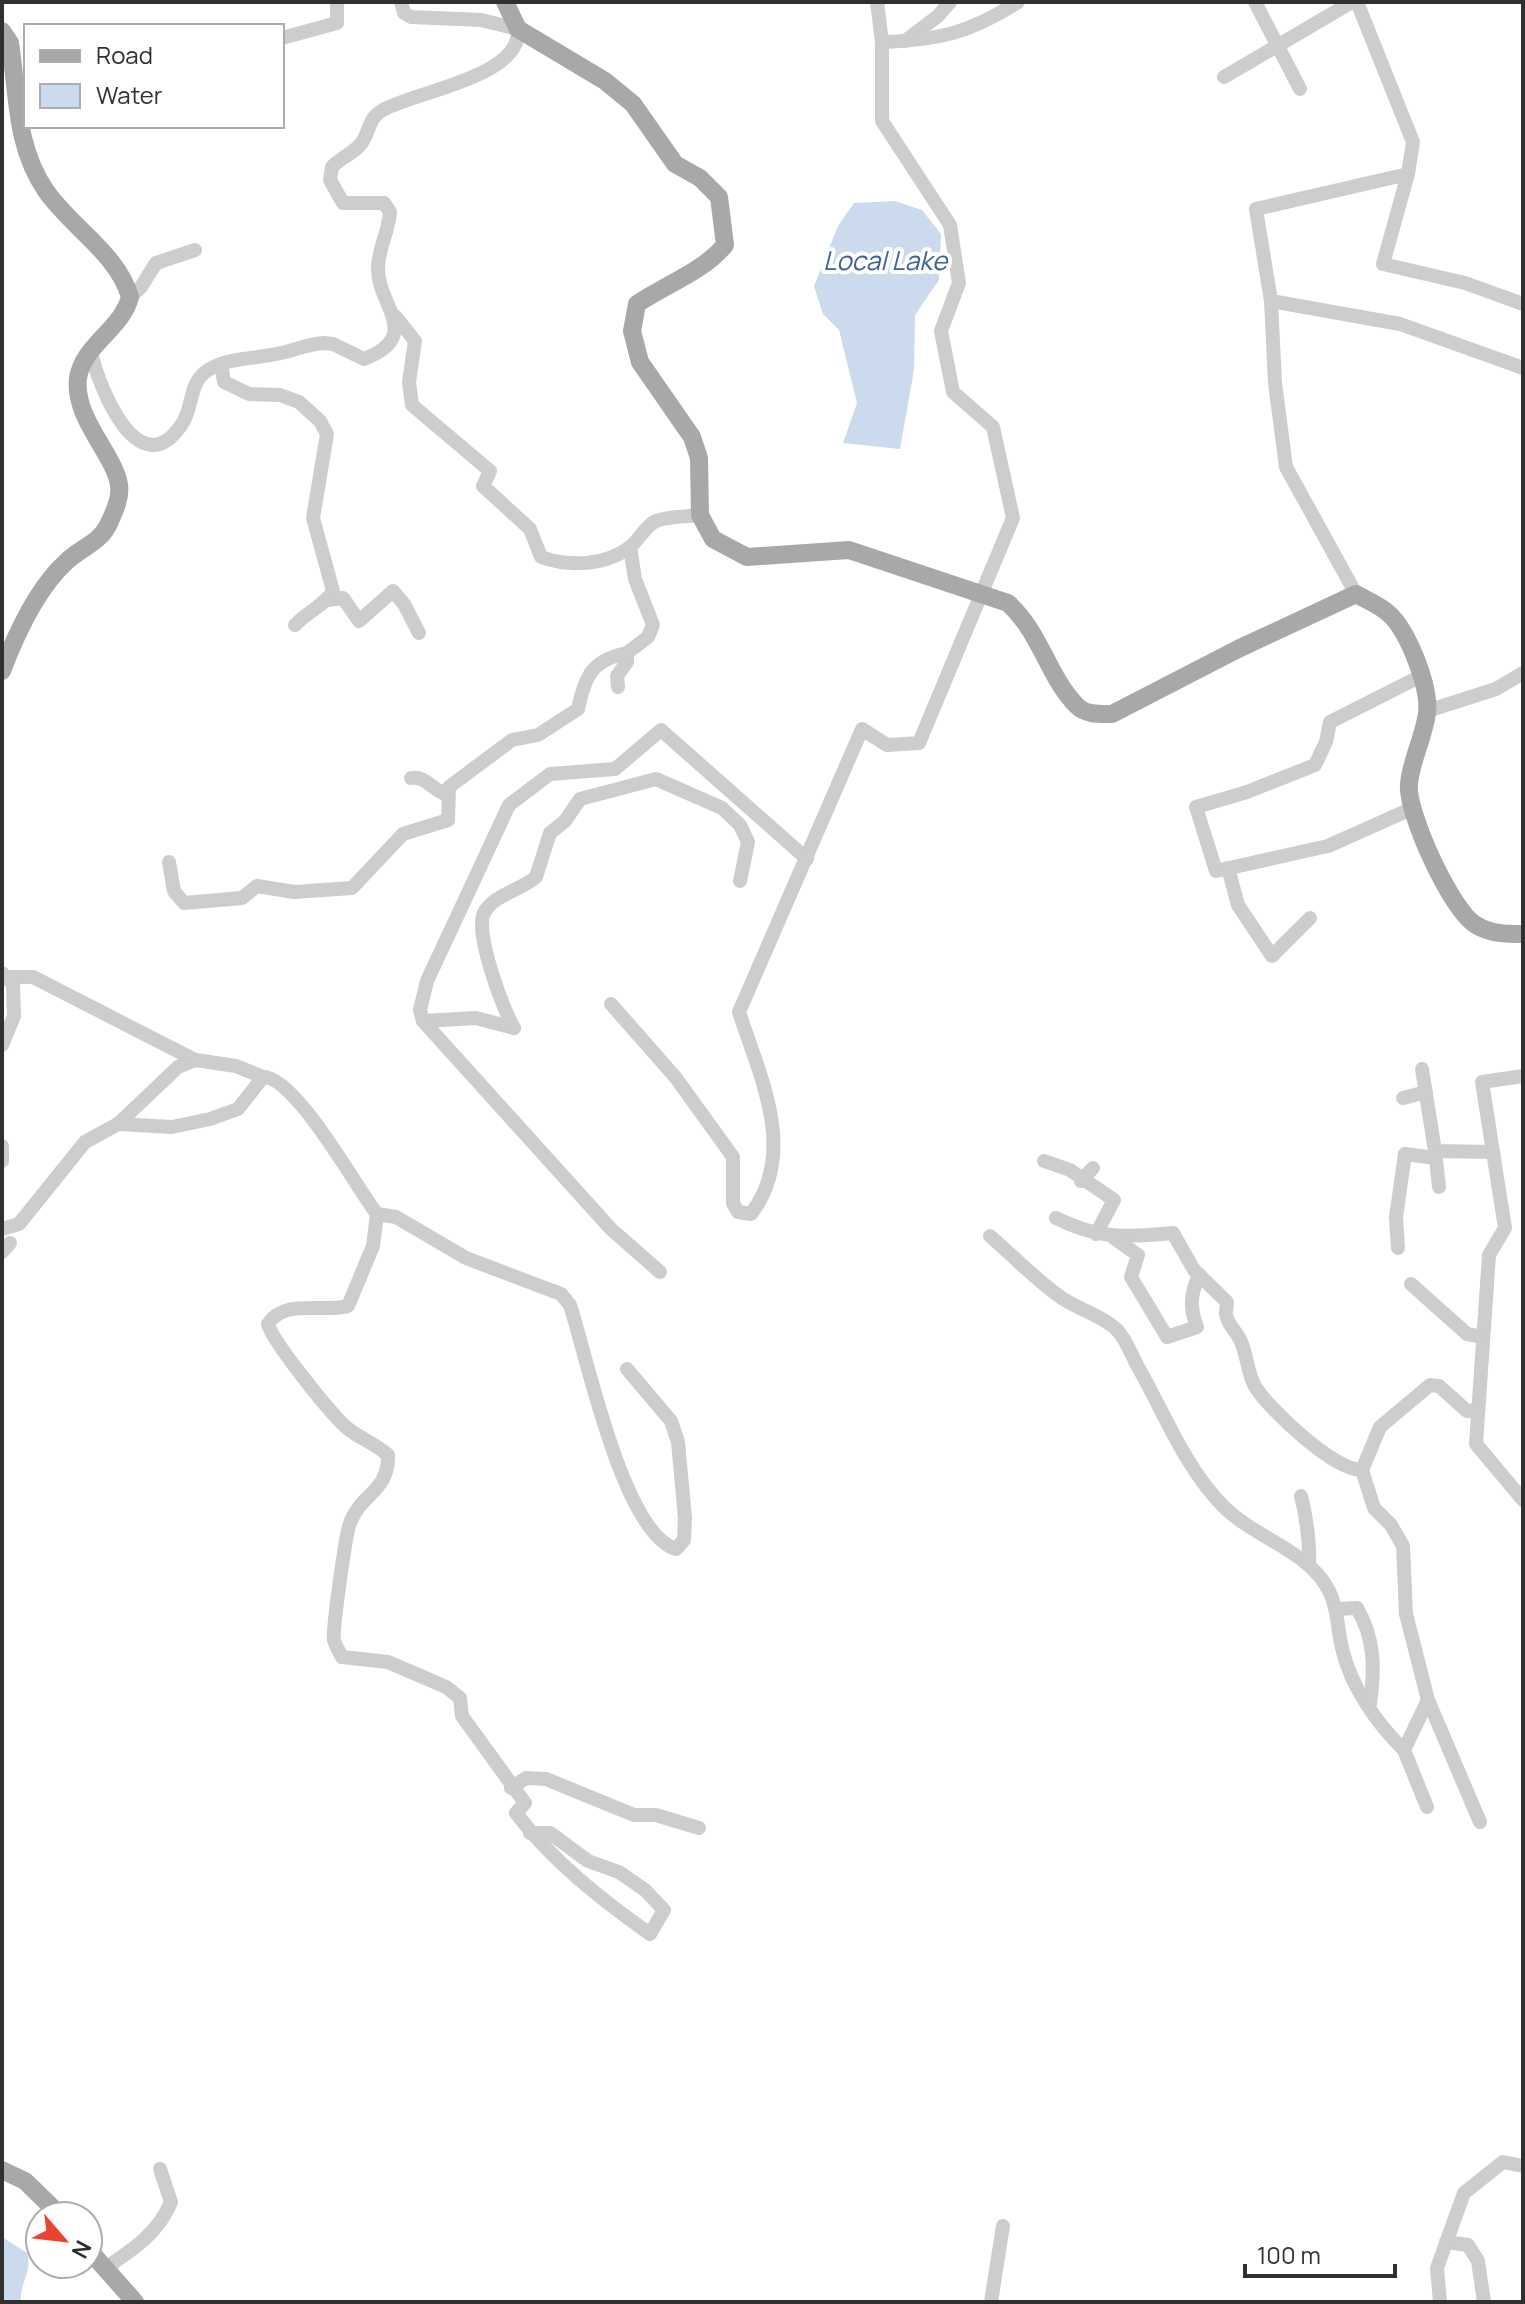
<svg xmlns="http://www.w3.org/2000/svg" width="1525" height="2304" font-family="Manrope,sans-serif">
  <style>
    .water { fill: #cbdaed }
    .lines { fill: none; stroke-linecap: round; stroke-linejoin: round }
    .minor { stroke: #cdcdcd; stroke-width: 14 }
    .major { stroke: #a8a8a8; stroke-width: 18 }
    .labels { text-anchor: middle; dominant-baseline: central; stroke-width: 8; stroke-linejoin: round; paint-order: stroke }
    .water-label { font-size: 26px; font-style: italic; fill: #3c6394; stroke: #fff }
  </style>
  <rect width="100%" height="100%" fill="#fff"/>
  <!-- water -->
  <g class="water">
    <path d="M895 201 922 210 941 234 939 280 915 315 914 370 900 449 843 443 857 403 839 330 823 314 814 286 838 226 854 203Z"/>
    <path d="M2 2237 27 2253C33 2272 19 2283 21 2302H2Z"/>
  </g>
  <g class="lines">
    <!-- minor -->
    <g class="minor">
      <path d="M1255 2 1300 89"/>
      <path d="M1357 2 1413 142 1408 174"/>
      <path d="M282 38 337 23V2"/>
      <path d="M905 41 938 16 950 2"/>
      <path d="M882 42C939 40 970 33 1018 2"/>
      <path d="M1224 77 1352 2"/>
      <path d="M130 297 141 287 156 263 195 250"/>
      <path d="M1271 301 1400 324 1523 368"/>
      <path d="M396 317 415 341 409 382 412 405 490 471 483 486 530 529 541 557C569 567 605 566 630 547 639 540 646 525 656 521 668 516 687 517 700 515"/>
      <path d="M91 352C99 388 139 488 182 424 194 406 188 383 208 370 229 357 257 359 281 353 295 350 308 344 323 343L333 344 364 359C424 336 377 305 378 268 378 249 389 231 390 212L384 203H343L330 180 332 167C341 157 359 151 364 139 371 126 369 118 383 110 417 91 522 77 518 29L481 20 411 17 404 13 401 2"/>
      <path d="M221 364 224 382 249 394 280 395 299 402 320 421 327 434 313 518 333 591C325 605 307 612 295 625"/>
      <path d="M1356 594 1286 467 1275 383 1271 301 1256 209 1408 174 1383 264 1465 283 1523 304"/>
      <path d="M328 600 343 598 359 621 393 591 404 604 419 633"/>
      <path d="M618 687 617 676 627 662V653L648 637 653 625 635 579 630 547"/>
      <path d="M1427 711 1496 689 1523 673"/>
      <path d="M411 778C425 775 433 791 448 795"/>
      <path d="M1411 809 1328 846 1216 871 1196 807 1247 792 1315 765 1326 742 1330 722 1421 676"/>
      <path d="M169 862 174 891 184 903 242 898 257 886 294 892 352 888 403 834 448 820 449 787 512 740 538 735 578 709C585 676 592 660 627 653"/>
      <path d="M1228 868 1238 905 1272 956 1310 918"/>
      <path d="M10 977H33L195 1060"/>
      <path d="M611 1004 676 1078 733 1157V1203L738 1212 751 1214C798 1152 760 1077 739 1012L862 729 887 745 919 743 1013 518 993 427 953 392 941 331 959 283 950 225 882 121V42L877 2"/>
      <path d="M423 1021 476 1018 514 1028"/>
      <path d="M514 1028C503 1010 474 931 484 913 493 895 521 890 536 877L550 833 565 821 580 799 656 779 722 808 740 825 748 842 740 881"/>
      <path d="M2 1045 14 1016 13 984 2 973"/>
      <path d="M1422 1069 1435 1151 1493 1152"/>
      <path d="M1523 1076 1482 1082 1505 1228 1489 1255 1476 1444 1523 1500"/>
      <path d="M1403 1098 1426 1092"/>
      <path d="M118 1124 178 1067 195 1060 236 1066 263 1077"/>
      <path d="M2 1146V1161"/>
      <path d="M1435 1151 1439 1187"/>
      <path d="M1044 1161 1070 1170 1114 1200 1096 1234"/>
      <path d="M1081 1181 1093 1168"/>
      <path d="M377 1214 396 1217 466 1258 561 1294 570 1305C587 1357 623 1533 676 1549L684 1540 685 1518 678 1442 671 1421 627 1369"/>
      <path d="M1056 1218C1100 1240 1125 1237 1173 1233L1194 1270 1227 1302C1227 1306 1226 1310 1226 1314 1227 1323 1233 1328 1238 1336 1248 1351 1246 1373 1256 1388 1272 1412 1334 1470 1362 1470"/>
      <path d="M2 1229 19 1224 85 1142 118 1124 172 1127 210 1119 238 1109 263 1077C295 1076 356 1187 377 1214L373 1246 348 1306C324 1313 284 1298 268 1324 272 1341 331 1414 347 1428 359 1438 376 1444 388 1455 389 1492 361 1493 350 1523 346 1532 332 1631 334 1640 335 1645 339 1651 342 1657L388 1662 446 1687 460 1698 462 1716 525 1803 516 1813C552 1861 602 1900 650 1934L664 1910 645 1890 619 1872 588 1861 550 1833H530"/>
      <path d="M990 1236C1013 1256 1034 1278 1059 1296 1076 1309 1102 1315 1117 1330 1126 1339 1132 1356 1138 1367 1165 1414 1185 1468 1224 1507 1255 1538 1307 1550 1328 1589 1338 1607 1337 1628 1342 1648 1350 1685 1377 1724 1404 1750L1428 1700"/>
      <path d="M1114 1238 1138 1255 1131 1277 1167 1337 1197 1327C1189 1306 1191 1294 1199 1274"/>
      <path d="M1398 1248 1396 1217 1405 1154 1436 1158"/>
      <path d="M2 1252 10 1243"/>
      <path d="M660 1272 611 1229 423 1021 420 1010 427 981 509 805 550 774 615 769 661 730 807 859"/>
      <path d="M1411 1284 1467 1334 1483 1337"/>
      <path d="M1477 1410 1467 1411 1439 1386 1430 1385 1380 1427 1362 1470 1374 1508 1391 1525 1403 1546 1406 1614 1428 1700 1480 1822"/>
      <path d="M1301 1496C1306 1515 1310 1544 1309 1564"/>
      <path d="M1336 1609 1357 1608C1375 1639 1375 1669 1370 1704"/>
      <path d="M1404 1750 1427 1807"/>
      <path d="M511 1788 526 1778 546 1779 634 1815H656L699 1828"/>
      <path d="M1446 2242 1468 2245 1478 2261 1484 2302"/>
      <path d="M104 2269C132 2250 158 2234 171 2202L160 2169"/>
      <path d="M991 2302 1003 2226"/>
      <path d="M1440 2302 1437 2268 1464 2193 1503 2162 1523 2166"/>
    </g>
    <!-- major -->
    <g class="major">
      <path d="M505 2 518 29 605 81 633 104 675 164 700 178 719 197 725 245C704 271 665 285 637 304L632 331 640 362 692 437 699 458 700 515 713 539 747 557 849 550 1008 603C1041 633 1048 677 1077 706 1086 715 1100 714 1112 714L1238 649 1356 594C1366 600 1379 605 1388 613 1408 630 1430 687 1427 713 1424 737 1411 760 1409 784 1406 812 1452 912 1476 925 1491 934 1506 934 1523 934"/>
      <path d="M2 31 10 43C18 94 15 146 46 191 71 227 118 254 130 297 122 329 83 345 78 378 73 418 115 455 119 485 121 497 115 510 110 521 101 543 83 546 67 561 37 588 16 634 2 671"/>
      <path d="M2 2170 25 2181 61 2216"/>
      <path d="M88 2249 135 2302"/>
    </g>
  </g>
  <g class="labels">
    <!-- water labels -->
    <g class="water-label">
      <text x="885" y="260">Local Lake</text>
    </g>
  </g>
  <!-- border -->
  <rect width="1525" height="2304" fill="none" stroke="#303030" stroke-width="8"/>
  <!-- legend -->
  <rect x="24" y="24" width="260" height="104" fill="#ffffff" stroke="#acacac" stroke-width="2"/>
  <rect x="40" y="50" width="40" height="12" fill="#a8a8a8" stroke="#acacac" stroke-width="2"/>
  <text x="96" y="64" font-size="24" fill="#303030">Road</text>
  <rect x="40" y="84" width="40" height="24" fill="#cbdaed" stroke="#acacac" stroke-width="2"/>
  <text x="96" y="104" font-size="24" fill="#303030">Water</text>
  <!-- north arrow -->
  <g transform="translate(64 2240) rotate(118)"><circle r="38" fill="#ffffff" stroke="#acacac" stroke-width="2"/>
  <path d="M0-6L14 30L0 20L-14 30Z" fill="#e74432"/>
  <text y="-12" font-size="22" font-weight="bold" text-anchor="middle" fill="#303030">N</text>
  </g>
  <!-- scale -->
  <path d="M1245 2264v12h150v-12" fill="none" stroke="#303030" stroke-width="4"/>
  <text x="1257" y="2264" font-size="24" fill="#303030" stroke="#ffffff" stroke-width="6" paint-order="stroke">100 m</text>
</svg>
